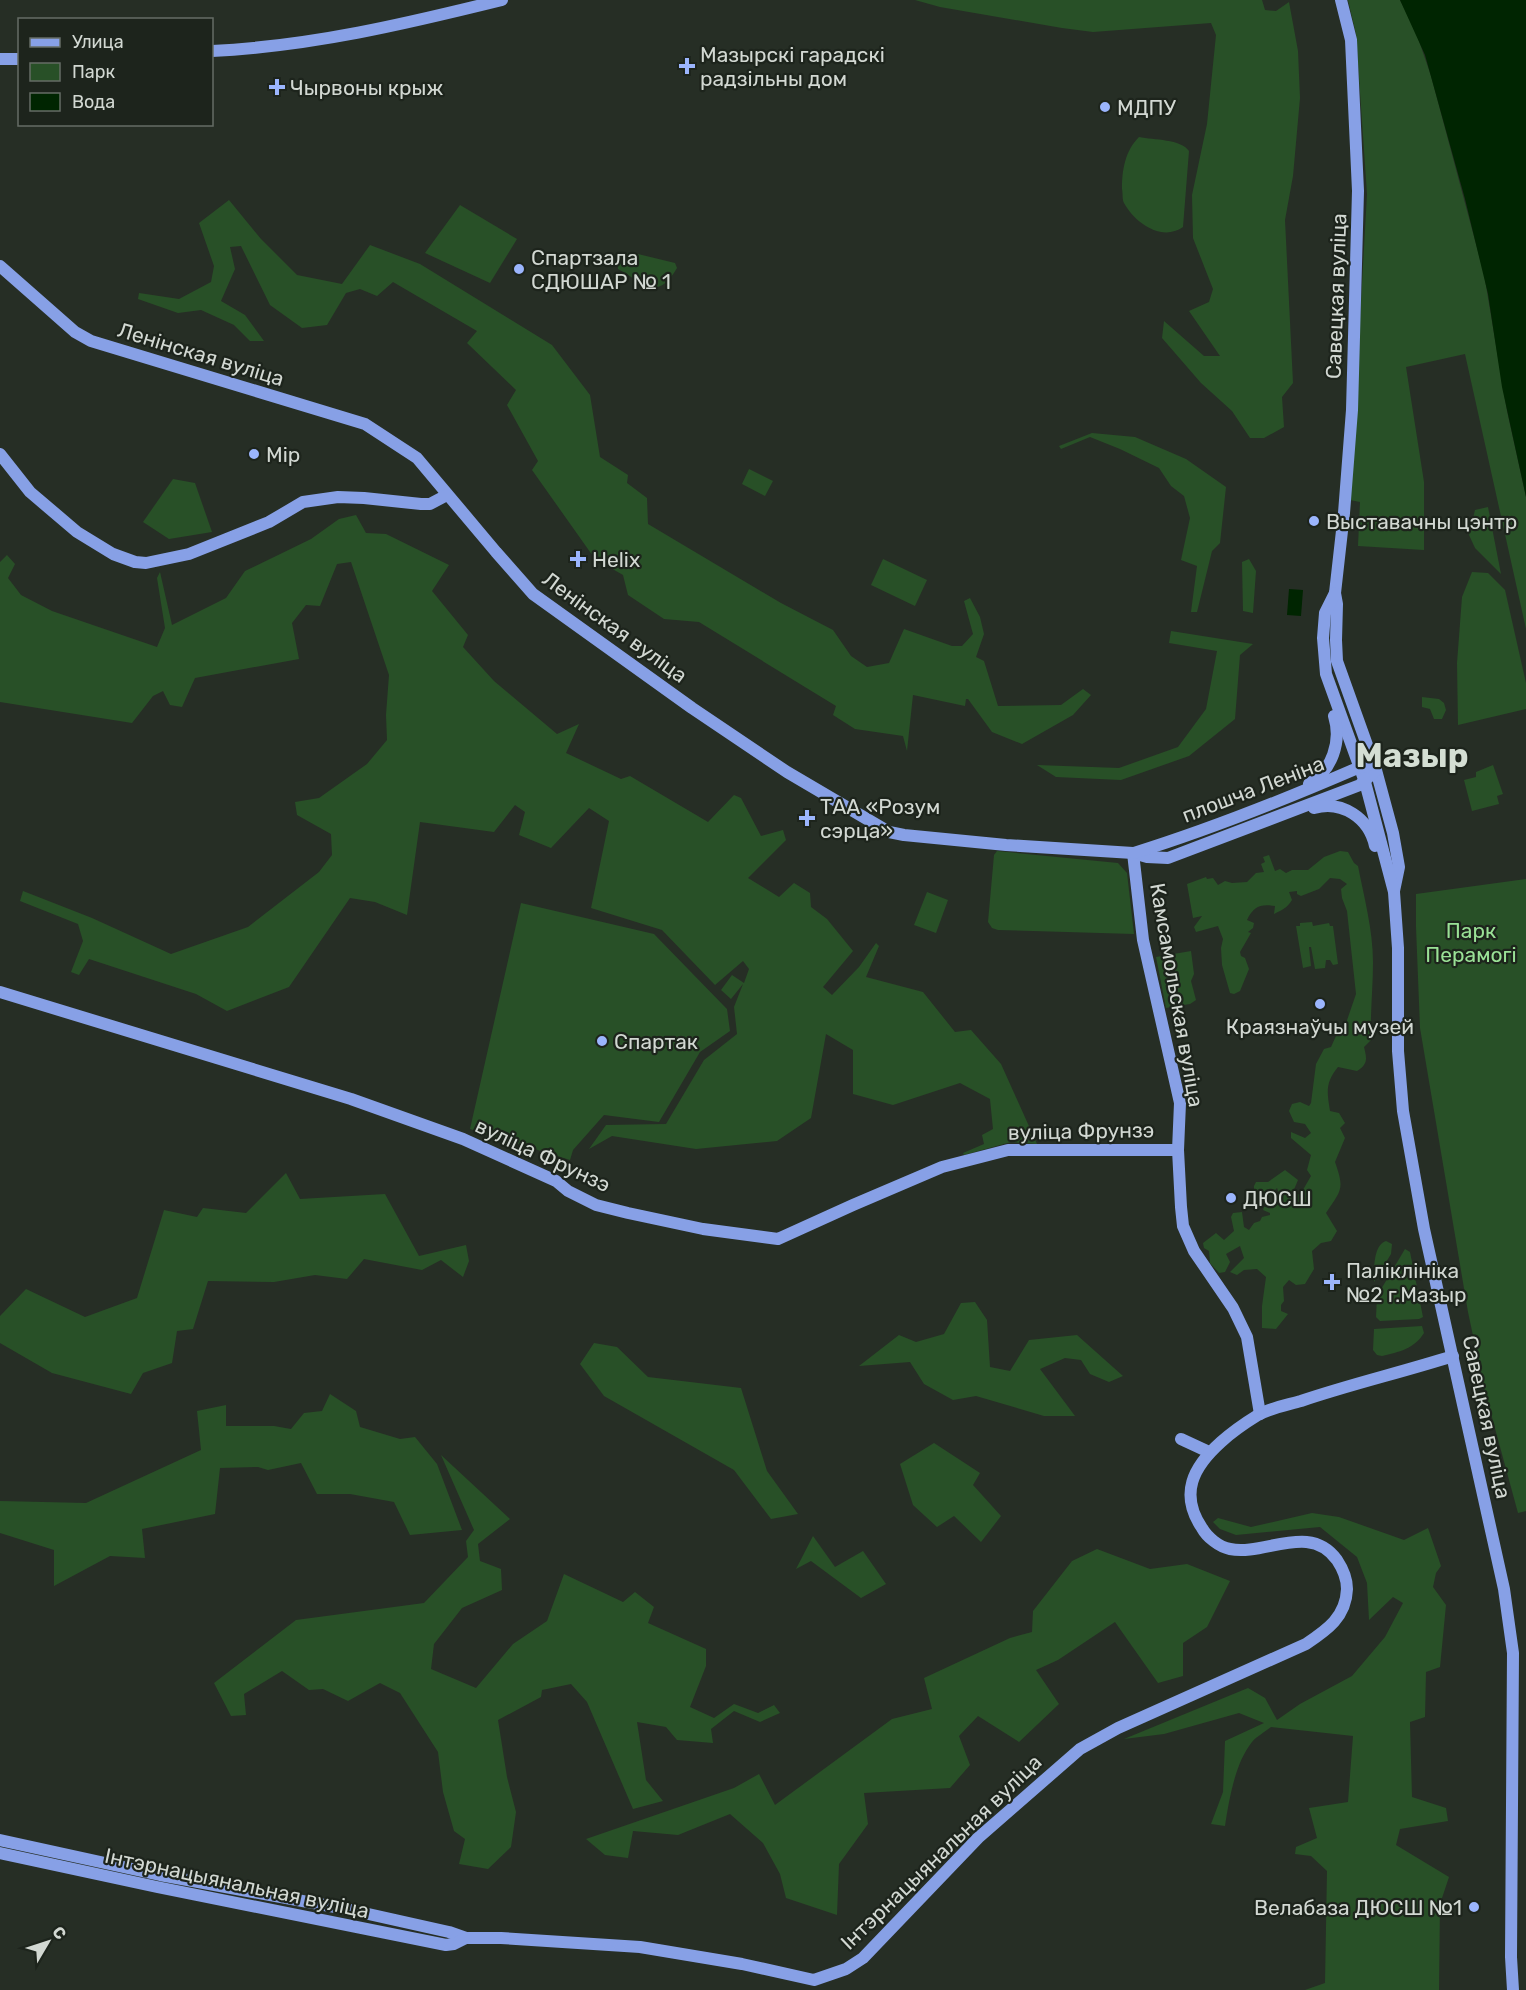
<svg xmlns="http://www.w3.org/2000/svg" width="1526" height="1990" font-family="Rubik,sans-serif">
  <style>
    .green { fill: #285027 }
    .water { fill: #002501 }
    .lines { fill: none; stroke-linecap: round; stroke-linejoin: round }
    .secondary { stroke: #87a0e6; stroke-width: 12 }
    .poi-dot { fill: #9bb5fd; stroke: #1d241c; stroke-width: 2 }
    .labels { text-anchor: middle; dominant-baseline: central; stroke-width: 4.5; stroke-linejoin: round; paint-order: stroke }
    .poi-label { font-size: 21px; fill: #d2d8d2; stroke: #1d241c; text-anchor: start }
    .street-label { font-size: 21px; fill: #d2d8d2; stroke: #1d241c }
    .park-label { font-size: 21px; fill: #9ae196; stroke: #1d241c }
    .town-label { font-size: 33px; font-weight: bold; fill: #d4ded3; stroke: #1d241c }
  </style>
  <rect width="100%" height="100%" fill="#262e25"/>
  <!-- green -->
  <g class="green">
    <path d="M915 0H1262L1265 10 1276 11 1289 2 1298 51 1300 98 1293 176 1285 220 1293 383 1282 397 1284 427 1264 438H1250L1232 411 1201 383 1162 338 1164 321 1204 356H1220L1189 311 1209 302 1213 289 1193 238 1192 195 1207 124 1216 35 1211 23 1093 32 1062 28 940 7Z"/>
    <path d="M1348 0H1400L1417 35 1431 76 1484 274 1507 411 1526 497V629L1465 354 1406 367 1424 482V550L1358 546 1360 502 1350 500 1367 194 1356 34Z"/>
    <path d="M1139 137C1154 140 1181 139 1189 151L1183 227C1162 242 1135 223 1124 203 1122 199 1123 194 1122 189 1122 170 1125 151 1139 137Z"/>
    <path d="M229 200 261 239 297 275 342 284 370 245 420 264 552 345 590 395 600 457 628 475 627 483 647 498 648 524 781 603 833 630 851 656 867 667 889 663 904 629 952 646H962L973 634 964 601 970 598 980 617 984 634 976 657 984 661 998 706 1061 705 1083 689 1091 695 1073 715 1022 744 992 732 968 699H966L965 706 913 695 907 751 903 736 855 729 833 715 836 706 699 622 664 619 628 595 623 575 595 559 532 470 538 461 507 405 516 390 467 343 477 331 393 282 377 296 360 289 346 293 327 325 302 328 270 305 241 246 230 247 235 269 221 301 245 315 264 341H250L234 325 201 310 178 313 138 299 139 293 179 299 211 282 214 266 199 223Z"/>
    <path d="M460 205 517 239 490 283 425 253Z"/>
    <path d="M623 253 638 254 675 263 677 268C657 302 645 284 618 269V258Z"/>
    <path d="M1092 433 1135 437 1186 459 1226 487 1220 543 1212 551 1197 612H1191L1197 566 1181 560 1190 518 1184 496 1171 486 1159 468 1120 449 1090 437 1061 449 1059 446Z"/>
    <path d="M749 469 773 481 765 496 742 484Z"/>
    <path d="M173 479 195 483 212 532 169 539 143 522Z"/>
    <path d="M1488 507 1501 574 1475 548 1469 535 1475 510Z"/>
    <path d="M356 515 366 533 386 534 449 565 432 591 468 635 463 647 494 681 557 734 579 724 566 753 621 779 630 776 708 822 734 795 741 798 761 836 783 830 786 840 748 878 779 897 794 883 810 893 811 907 827 919 853 951 823 987 832 995 859 967 876 943 879 946 866 977 923 992 955 1032 971 1030 1001 1064 1037 1144 1011 1142 964 1155 963 1153 984 1144 982 1135 993 1129 990 1099 960 1083 893 1105 853 1094V1050L826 1034 811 1118 777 1141 696 1149 612 1136 589 1149 606 1125 666 1124 704 1060 737 1034 734 1007 743 984 731 999 721 990 732 975 744 983 749 969 743 961 715 985 662 930 591 908 609 821 589 808 551 848 519 835 525 812 515 805 494 832 420 822 407 915 375 902 350 898 289 987 227 1011 196 994 89 959 79 975 71 972 83 941 78 924 20 901 23 891 92 918 171 954 248 927 319 872 332 855 331 834 297 815 295 802 319 798 367 764 387 740 386 715 389 675 351 562 337 564 320 606 306 605 292 623 299 659 195 678 182 707 170 705 163 691 153 696 132 723 0 702V562L7 555 15 564 8 578 21 595 52 611 157 647 165 628 157 578 160 572 172 625 226 598 245 571 311 539 339 519Z"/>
    <path d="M883 559 927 580 915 606 871 585Z"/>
    <path d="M1249 559 1256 571 1253 613 1243 611 1242 562Z"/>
    <path d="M1472 572 1488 573 1505 590 1526 683V709L1458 725 1457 663 1462 597Z"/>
    <path d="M1171 631 1253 644 1240 655 1235 719 1189 756 1121 780 1056 777 1037 765 1119 768 1178 747 1206 709 1217 651 1169 643Z"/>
    <path d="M1422 697 1439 699 1444 703 1446 710 1442 719H1434L1430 709 1422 707Z"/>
    <path d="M1493 765 1503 794 1497 796 1499 804 1472 811 1464 780 1476 777V772Z"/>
    <path d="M997 851 1118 863 1127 873 1134 934 998 930 992 928 988 922 994 855Z"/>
    <path d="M1340 851 1348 852 1354 863 1358 866C1364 897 1373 930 1373 962 1373 988 1370 1014 1371 1040L1364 1047C1367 1059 1368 1064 1357 1071L1338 1067C1325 1083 1327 1092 1330 1111L1339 1113 1345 1123 1340 1128 1345 1138 1335 1162C1345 1190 1341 1190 1326 1213L1337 1231 1331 1241 1321 1243 1312 1251 1314 1269 1305 1284 1296 1285 1289 1280 1283 1287 1284 1301 1281 1305V1311L1288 1314 1276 1329 1262 1328V1306L1266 1277 1257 1269 1244 1270 1237 1275 1230 1272 1244 1258 1240 1246 1226 1254 1230 1262 1225 1272 1219 1273 1210 1263 1209 1251 1204 1248 1203 1243 1216 1233 1224 1240 1234 1231 1231 1217 1233 1213 1242 1212 1244 1227 1249 1230 1254 1223 1260 1221 1262 1217 1270 1215V1213L1263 1210 1264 1207H1269L1274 1198 1280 1196 1277 1188 1266 1199 1254 1204V1186L1256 1182H1268L1285 1170 1298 1180 1293 1192 1300 1195 1311 1176 1307 1170 1311 1155 1291 1138V1132L1305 1138 1311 1133 1305 1124 1294 1122 1289 1111 1292 1104 1300 1102 1309 1106 1311 1103 1316 1064 1324 1049 1331 1047 1336 1036 1344 1029 1356 994 1347 911 1342 898 1341 889 1347 884 1340 879 1330 878 1319 889 1301 896 1297 894V891L1289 892 1292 900C1287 908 1282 910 1274 914L1275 906C1260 904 1254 906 1247 920L1254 923 1253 928 1248 932 1251 933 1240 952 1241 956 1245 958 1249 969 1240 991 1234 994 1230 993 1222 965 1221 948 1223 939 1218 926 1196 932 1194 927 1202 916 1193 918 1187 884 1206 877 1207 879 1213 878 1218 885 1225 881 1232 883 1247 882 1256 873 1264 872 1261 864 1265 862 1263 857 1269 855 1275 871 1280 869 1286 873 1292 870H1308L1324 857Z"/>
    <path d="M1526 879V1511L1518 1513 1484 1388 1468 1312 1420 1028 1416 927V894Z"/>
    <path d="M927 892 948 900 936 933 914 925Z"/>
    <path d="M521 903 654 934 724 1006 727 1009 730 1031 700 1052 659 1122 604 1115 573 1150 570 1160 470 1129Z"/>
    <path d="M1312 922 1313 926 1329 923 1330 926H1333L1338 964 1333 965 1330 960H1326L1325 968 1315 969 1311 947H1309L1311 966 1303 968 1296 926H1300V923Z"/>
    <path d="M1191 951 1194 974 1191 981 1196 1000 1190 1004 1166 1008 1156 957Z"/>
    <path d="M286 1173 300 1199 385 1194 419 1256 466 1245 469 1261 463 1277 441 1260 422 1270 364 1259 347 1279 315 1275 274 1282 208 1281 193 1329 177 1331 172 1363 143 1373 131 1394 52 1373 0 1343V1316L26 1289 85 1317 137 1298 164 1210 197 1217 203 1208 246 1213Z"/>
    <path d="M1386 1241 1392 1244 1391 1254 1374 1282C1374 1270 1373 1245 1386 1241Z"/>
    <path d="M1405 1249 1410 1252 1423 1317 1419 1319 1380 1321 1376 1317 1377 1296Z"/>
    <path d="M975 1302 987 1320 990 1367 1010 1371 1029 1340 1077 1335 1123 1376 1109 1382 1090 1374 1081 1360 1065 1358 1040 1369 1075 1416H1044L976 1396 953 1400 924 1384 910 1362 859 1366 899 1335 916 1342 944 1334 961 1303Z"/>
    <path d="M1422 1326 1424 1333C1414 1349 1399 1352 1382 1356L1377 1355 1373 1350 1374 1329Z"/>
    <path d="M594 1343 617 1347 648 1377 741 1388 767 1471 798 1514 771 1519 734 1470 604 1396 580 1364Z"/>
    <path d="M330 1394 356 1411 360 1427 400 1439 415 1437 437 1464 462 1530 410 1535 394 1502 350 1494H317L301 1463 268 1470 258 1467 220 1468 215 1514 142 1529 145 1558 110 1556 54 1586V1550L0 1533V1501L86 1503 201 1450 197 1411 226 1405V1426H274L291 1429 304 1413 322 1411Z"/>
    <path d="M934 1443 980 1473 973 1485 1001 1516 981 1542 954 1516 937 1527 913 1505 900 1464Z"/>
    <path d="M441 1455 510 1519 478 1544 480 1561 501 1569 502 1590 462 1608 434 1644 431 1669 476 1688 513 1644 547 1621 564 1574 623 1602 635 1592 654 1607 648 1623 706 1649V1666L690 1707 714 1718 734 1704 758 1713 774 1705 780 1713 760 1722 734 1711 711 1729 713 1743 677 1740 666 1727 637 1722 646 1780 663 1801 633 1809 587 1702 571 1684 542 1690 541 1697 498 1720 507 1777 516 1812 511 1847 488 1869 459 1864 465 1839 454 1831 443 1792 438 1752 400 1693 380 1683 348 1701 323 1689 309 1690 282 1671 244 1694 246 1715 231 1716 214 1683 296 1620 424 1603 468 1557 466 1541 474 1530Z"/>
    <path d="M1312 1513 1339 1517 1404 1540 1428 1528 1441 1566 1436 1573 1433 1587 1446 1605 1440 1667 1426 1672 1425 1717 1410 1722 1412 1797 1446 1808 1448 1821 1400 1829 1396 1845 1449 1877 1440 1904 1439 1990H1305L1325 1983 1327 1871 1311 1856 1295 1854 1296 1847 1317 1838 1309 1808 1348 1802 1353 1736 1271 1727C1265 1732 1257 1736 1252 1742 1235 1763 1229 1800 1225 1826L1211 1824 1223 1792 1225 1741 1264 1723 1239 1713 1164 1734 1124 1739 1248 1688 1265 1698 1277 1720 1300 1704 1352 1676 1385 1637 1403 1603 1393 1597 1369 1620 1367 1583 1357 1557 1320 1527 1236 1535 1220 1529 1213 1522 1218 1518 1251 1527Z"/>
    <path d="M813 1536 835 1567 863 1551 886 1584 861 1598 811 1561 796 1569Z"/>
    <path d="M1097 1549 1150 1569 1187 1564 1230 1581 1207 1627 1183 1643V1676L1158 1683 1115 1622 1058 1660 1036 1670 1059 1704 1019 1742 978 1716 959 1736 970 1765 950 1788 864 1793 868 1824 839 1864 837 1915 786 1898 780 1874 763 1843 730 1814 678 1835 633 1831 628 1858 605 1855 586 1839 734 1788 759 1774 775 1805 892 1719 932 1709 924 1678 1010 1638 1032 1632 1033 1611 1072 1561Z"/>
  </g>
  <!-- water -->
  <g class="water">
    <path d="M1400 0H1526V497L1502 387 1488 294 1465 199 1425 55Z"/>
    <path d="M1289 589 1303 590 1301 616 1287 615Z"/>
  </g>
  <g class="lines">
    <!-- secondary -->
    <g class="secondary">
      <path d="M1341 0 1351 40 1358 191 1352 410 1344 513 1335 593 1337 604 1336 640 1337 661 1376 770 1393 833 1399 867 1394 891"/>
      <path d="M212 51C312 46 405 24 502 0"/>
      <path d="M0 59H20"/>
      <path d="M0 266 75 332 91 341 365 424 417 458 496 552 533 594 692 708 787 772 889 832 904 835 1006 845 1133 853 1147 857 1168 858 1360 785 1376 770"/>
      <path d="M0 454 30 492 77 532 113 554 135 562 146 563 189 554 269 522 303 502 338 497 364 498 421 504H430L447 495"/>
      <path d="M1335 593 1325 613 1323 638 1326 674 1365 782 1394 892 1398 948V1051L1403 1111 1424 1229 1504 1589 1513 1653 1511 1957 1513 1990"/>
      <path d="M1309 784C1332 770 1342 742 1334 716"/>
      <path d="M1314 808C1342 800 1369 818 1375 846"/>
      <path d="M1133 853 1143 940 1180 1103 1178 1150 1181 1207 1183 1226 1194 1251 1233 1308 1247 1337 1260 1414"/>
      <path d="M1134 853C1211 829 1286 799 1360 767L1367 766"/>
      <path d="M0 992 351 1099 463 1139 556 1181 568 1191 596 1205 628 1213 703 1229 778 1239 853 1205 942 1167 1008 1150H1178"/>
      <path d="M1181 1439 1209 1452"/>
      <path d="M0 1840 160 1875 346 1909 449 1932 466 1938H501L640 1947 742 1964 814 1980 846 1969 863 1958 978 1838 1080 1749 1118 1728 1306 1644C1327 1630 1346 1617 1347 1589 1347 1579 1343 1569 1337 1560 1310 1522 1265 1556 1230 1549 1219 1547 1207 1537 1202 1528 1179 1494 1193 1467 1221 1442 1232 1432 1245 1423 1258 1415 1270 1408 1287 1405 1301 1401 1351 1384 1403 1372 1453 1356"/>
      <path d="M0 1853 157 1887 446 1945 454 1944 466 1938"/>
    </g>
  </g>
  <!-- markers -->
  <g class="poi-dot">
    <path d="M684 57h6v6h6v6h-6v6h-6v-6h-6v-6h6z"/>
    <path d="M274 78h6v6h6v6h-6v6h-6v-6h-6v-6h6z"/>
    <circle cx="1105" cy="107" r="6"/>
    <circle cx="519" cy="269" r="6"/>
    <circle cx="254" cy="454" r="6"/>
    <circle cx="1314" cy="521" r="6"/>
    <path d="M575 550h6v6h6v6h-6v6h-6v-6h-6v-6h6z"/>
    <path d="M804 809h6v6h6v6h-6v6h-6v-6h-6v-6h6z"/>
    <circle cx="1320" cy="1004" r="6"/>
    <circle cx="602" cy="1041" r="6"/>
    <circle cx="1231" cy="1198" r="6"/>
    <path d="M1329 1273h6v6h6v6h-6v6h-6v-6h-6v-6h6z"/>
    <circle cx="1474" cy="1907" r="6"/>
  </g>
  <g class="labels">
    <!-- poi labels -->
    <g class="poi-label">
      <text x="700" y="54">Мазырскі гарадскі<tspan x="700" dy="24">радзільны дом</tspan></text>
      <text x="290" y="87">Чырвоны крыж</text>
      <text x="1117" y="107">МДПУ</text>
      <text x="531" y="257">Спартзала<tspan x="531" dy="24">СДЮШАР № 1</tspan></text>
      <text x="266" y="454">Мір</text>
      <text x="1326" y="521">Выставачны цэнтр</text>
      <text x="592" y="559">Helix</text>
      <text x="820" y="806">ТАА «Розум<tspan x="820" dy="24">сэрца»</tspan></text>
      <text x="1320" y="1026" text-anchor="middle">Краязнаўчы музей</text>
      <text x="614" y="1041">Спартак</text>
      <text x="1243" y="1198">ДЮСШ</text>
      <text x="1346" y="1270">Паліклініка<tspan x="1346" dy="24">№2 г.Мазыр</tspan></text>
      <text x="1462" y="1907" text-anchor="end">Велабаза ДЮСШ №1</text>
    </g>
    <!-- street labels -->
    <g class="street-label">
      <text transform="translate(1336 296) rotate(-88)">Савецкая вуліца</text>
      <text transform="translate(201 354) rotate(17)">Ленінская вуліца</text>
      <text transform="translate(615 627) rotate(36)">Ленінская вуліца</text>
      <text transform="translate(1253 789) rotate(-21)">плошча Леніна</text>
      <text transform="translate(1177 995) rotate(80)">Камсамольская вуліца</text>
      <text transform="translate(1081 1131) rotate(-1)">вуліца Фрунзэ</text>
      <text transform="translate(543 1155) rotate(25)">вуліца Фрунзэ</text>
      <text transform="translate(1487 1417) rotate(78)">Савецкая вуліца</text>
      <text transform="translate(941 1852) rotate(-44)">Інтэрнацыянальная вуліца</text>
      <text transform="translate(237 1883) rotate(12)">Інтэрнацыянальная вуліца</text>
    </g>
    <!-- park labels -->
    <g class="park-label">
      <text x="1471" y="930">Парк<tspan x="1471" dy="24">Перамогі</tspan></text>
    </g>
    <!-- town labels -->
    <g class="town-label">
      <text x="1412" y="755">Мазыр</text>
    </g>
  </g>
  <!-- legend -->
  <rect x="18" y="18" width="195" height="108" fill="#1d241c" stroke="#656c65" stroke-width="1.5"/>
  <rect x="30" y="38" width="30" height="9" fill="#87a0e6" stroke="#656c65" stroke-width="1.5"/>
  <text x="72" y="48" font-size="18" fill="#d2d8d2">Улица</text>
  <rect x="30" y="63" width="30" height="18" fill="#285027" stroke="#656c65" stroke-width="1.5"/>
  <text x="72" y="78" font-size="18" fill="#d2d8d2">Парк</text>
  <rect x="30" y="93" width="30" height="18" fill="#002501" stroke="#656c65" stroke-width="1.5"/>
  <text x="72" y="108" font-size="18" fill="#d2d8d2">Вода</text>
  <!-- north arrow -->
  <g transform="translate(48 1942) rotate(51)" stroke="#1d241c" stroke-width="4.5" paint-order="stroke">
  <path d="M0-4.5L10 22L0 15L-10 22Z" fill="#d2d8d2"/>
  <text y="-9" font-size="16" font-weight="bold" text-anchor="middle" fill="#d2d8d2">С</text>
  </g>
</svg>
